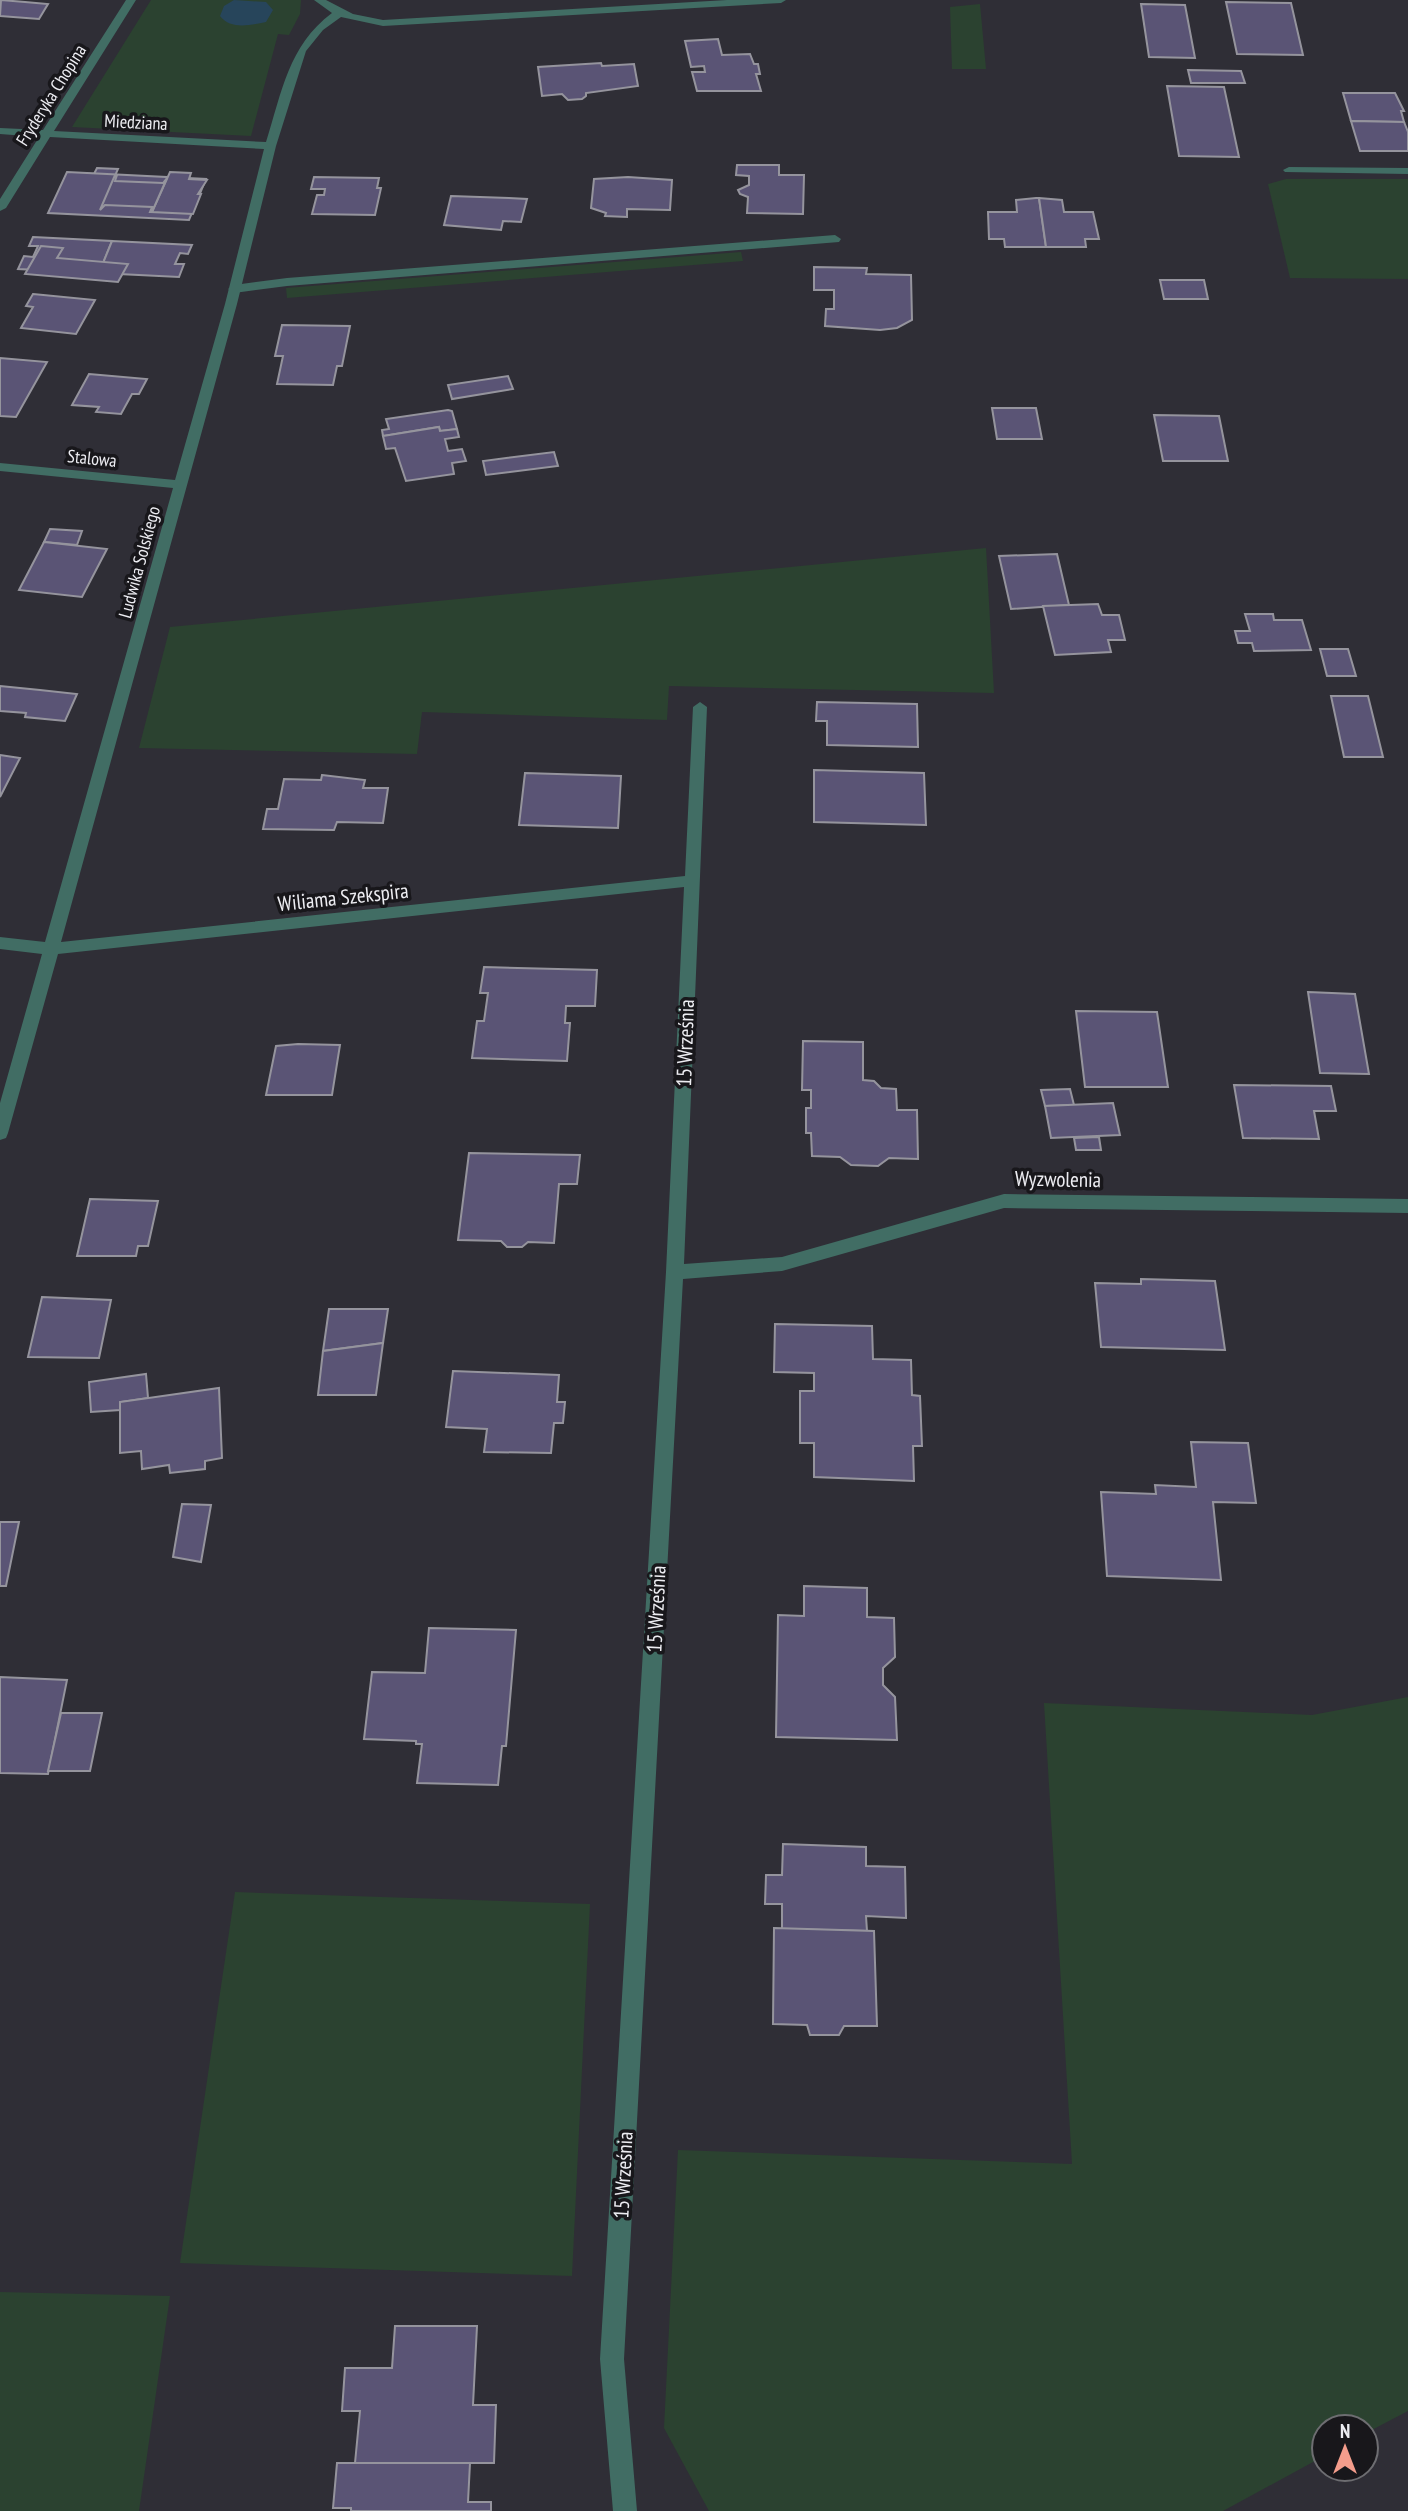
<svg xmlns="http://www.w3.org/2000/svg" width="1408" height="2511" font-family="'PT Sans Narrow',sans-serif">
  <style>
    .green { fill: #2b4230 }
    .water { fill: #27455b }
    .building { fill: #5a5475; stroke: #95949d; stroke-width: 2 }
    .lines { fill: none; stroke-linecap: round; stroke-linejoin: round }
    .lane { fill: #416d64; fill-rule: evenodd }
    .street { fill: #416d64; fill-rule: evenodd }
    .labels { text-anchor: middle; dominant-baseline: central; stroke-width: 7; stroke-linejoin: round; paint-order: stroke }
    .far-street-label { font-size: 18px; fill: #ededf2; stroke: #18171b }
    .street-label { font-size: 21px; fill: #ededf2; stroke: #18171b }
  </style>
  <rect width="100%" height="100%" fill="#2f2e36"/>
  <!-- green -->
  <g class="green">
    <path d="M151 0H301L300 14 289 35 278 34 251 136 72 127Z"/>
    <path d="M980 4 986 69H952L950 7Z"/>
    <path d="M1286 179H1408V279L1290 278 1268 184Z"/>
    <path d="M741 252 743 261 287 298 286 288Z"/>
    <path d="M986 548 994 693 669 686 667 720 422 712 417 754 139 748 170 627Z"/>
    <path d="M1408 1697V2411L1366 2433V2427H1324V2456L1223 2511H709L664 2428 678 2150 1072 2164 1044 1703 1312 1715Z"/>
    <path d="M235 1892 590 1904 572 2276 180 2263Z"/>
    <path d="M0 2292 170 2296 139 2511H0Z"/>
  </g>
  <!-- water -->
  <path class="water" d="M234 0 266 2 273 10 266 22C250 25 231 30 220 16L224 6Z"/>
  <!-- building -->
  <g class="building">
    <path d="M1 0 25 2 48 4 39 19 0 16Z"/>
    <path d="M1226 2 1291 3 1303 55 1237 54Z"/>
    <path d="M1141 4 1185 5 1195 58 1149 57Z"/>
    <path d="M718 39 722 55 750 54 754 64H758L760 74H756L761 91H697L692 72H705L704 66 691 67 685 41Z"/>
    <path d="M601 63 602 66 634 64 638 86 586 93V96L582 99 568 100 562 94 542 96 538 67Z"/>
    <path d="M1188 70 1241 71 1245 83H1191Z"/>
    <path d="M1167 86 1224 87 1239 157 1179 156Z"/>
    <path d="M1343 93H1395L1404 111H1401L1404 122 1351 121Z"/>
    <path d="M1351 121 1404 122 1408 132V151H1360Z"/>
    <path d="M737 165H779V175H804L803 214 747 213 748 197 740 194 738 190 749 185V176L736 175Z"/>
    <path d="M97 168 118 169 100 210 60 208 68 188 74 184 71 182 75 173 94 174Z"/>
    <path d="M67 172 206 179 189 220 48 213Z"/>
    <path d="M170 172 191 173 189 179 207 180 198 194H201L193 214 152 212Z"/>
    <path d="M115 175H117L115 181 163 183 167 178 152 212H150L152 207 105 205 100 210Z"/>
    <path d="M314 177 379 178 377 188H381L375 215 312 214 317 195H324L325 189H311Z"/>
    <path d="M628 177 672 180 670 210 627 209V217L605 216 606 213 591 208 594 179Z"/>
    <path d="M451 196 509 198 527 199 521 222 503 221 501 230 444 225Z"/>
    <path d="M1036 198H1039L1046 247H1005L1004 239H989L988 212H1017L1016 200Z"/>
    <path d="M1039 198 1062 200 1064 212H1093L1099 239H1085L1086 247H1046Z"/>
    <path d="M33 237 112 241 99 273 18 269 24 256 33 257 38 246H29Z"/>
    <path d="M112 241 192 245 188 254 180 253 175 264H184L179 277 99 273Z"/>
    <path d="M41 246 63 248 57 258 128 264 118 282 25 274Z"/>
    <path d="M814 267 867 268 866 274 911 275 912 320 897 328 880 330 825 326 826 309H834V290H814Z"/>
    <path d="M1160 280H1204L1208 299H1164Z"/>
    <path d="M33 294 95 300 76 334 21 328 33 307 26 306Z"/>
    <path d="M282 325 350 326 342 366H337L333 385 277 384 283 356H275Z"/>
    <path d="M0 358 47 362 16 417 0 416Z"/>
    <path d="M89 374 147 379 139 394H132L121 414 96 412 99 407 72 405Z"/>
    <path d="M508 376 513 389 452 399 448 385Z"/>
    <path d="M992 408H1036L1042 439H997Z"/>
    <path d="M448 410 452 411 457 429 440 431 439 427 383 436 382 430 389 429 386 419Z"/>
    <path d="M1154 415 1219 416 1228 461H1163Z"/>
    <path d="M439 427 440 431 457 429 459 437 445 439 448 451 462 449 466 461 452 463 454 474 406 481 395 448 386 449 383 436Z"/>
    <path d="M554 452 558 466 486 475 483 461Z"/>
    <path d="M50 529 82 531 77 545 44 542Z"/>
    <path d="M44 542 107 549 82 597 19 590Z"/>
    <path d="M1057 554 1069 605 1011 609 999 556Z"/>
    <path d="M1098 604 1102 615H1119L1125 640H1108L1111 652 1055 655 1043 606Z"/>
    <path d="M1245 614H1273L1274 620H1302L1311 650 1254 651 1252 643H1238L1235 631H1250Z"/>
    <path d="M1320 649H1348L1356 676H1327Z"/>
    <path d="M0 686 40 690 77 694 65 721 25 717 26 713 0 711Z"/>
    <path d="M1331 696H1368L1383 757H1344Z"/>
    <path d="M817 702 917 704 918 747 827 745V721H816Z"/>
    <path d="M0 755 20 758 0 797Z"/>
    <path d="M814 770 924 773 926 825 814 822Z"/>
    <path d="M525 773 621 776 618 828 519 825Z"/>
    <path d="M322 775 365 780 363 788H388L383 823 337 822 334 830 263 829 267 809H278L284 779 321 780Z"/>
    <path d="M484 967 597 970 595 1006H566L565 1023H570L567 1061 472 1058 477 1021H484L488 993H480Z"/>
    <path d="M1308 992 1355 994 1369 1074 1320 1073Z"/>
    <path d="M1076 1011 1157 1012 1168 1087H1085Z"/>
    <path d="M803 1041 863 1042V1080L874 1081 881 1088 896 1089 897 1110H917L918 1159 889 1158 878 1166 851 1165 840 1157 812 1156 811 1133H806V1108H811V1090H802Z"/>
    <path d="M298 1044 340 1045 332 1095H266L276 1046Z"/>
    <path d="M1234 1085 1331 1086 1336 1111H1314L1319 1139 1243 1138Z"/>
    <path d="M1070 1089 1074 1105 1045 1106 1041 1090Z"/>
    <path d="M1113 1103 1120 1135 1051 1138 1045 1106Z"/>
    <path d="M1099 1137 1101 1150H1076L1074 1138Z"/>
    <path d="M469 1153 580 1155 577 1184H559L554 1243 528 1242 522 1247H507L501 1241 458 1240Z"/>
    <path d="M90 1199 158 1201 148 1246H138L136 1256H77Z"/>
    <path d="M1141 1279 1215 1281 1225 1350 1101 1347 1095 1283 1141 1284Z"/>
    <path d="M42 1297 111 1300 99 1358 28 1357Z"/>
    <path d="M329 1309H388L383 1343 323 1351Z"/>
    <path d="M775 1324 872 1326 873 1359 911 1360 912 1395 920 1396 922 1446H913L914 1481 814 1477V1443H800V1391H814V1373L774 1372Z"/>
    <path d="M383 1343 376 1395H318L323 1351Z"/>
    <path d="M453 1371 559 1375 557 1402H565L563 1423H554L551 1453 484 1452 487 1429 446 1427Z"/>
    <path d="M146 1374 148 1398 120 1402V1410L91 1412 89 1382Z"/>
    <path d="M219 1388 222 1458 205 1461V1469L170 1473 169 1465 142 1469 141 1451 120 1453V1402Z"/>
    <path d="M1191 1442 1248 1443 1256 1503 1213 1502 1221 1580 1107 1576 1101 1492 1156 1494 1155 1485 1196 1487Z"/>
    <path d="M182 1504 211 1505 201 1562 173 1557Z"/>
    <path d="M0 1522H19L6 1586H0Z"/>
    <path d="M804 1586 867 1588V1617L894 1618 895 1657 883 1668V1685L895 1697 897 1740 776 1737 778 1615 804 1616Z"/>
    <path d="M429 1628 516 1630 506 1746H502L498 1785 417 1783 422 1744H416V1741L364 1739 372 1672 425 1673Z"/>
    <path d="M0 1677 67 1680 48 1774 0 1773Z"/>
    <path d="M61 1713H102L90 1771H48Z"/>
    <path d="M783 1844 866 1847V1866L905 1867 906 1918 866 1916 867 1931 782 1929V1904H765L766 1875H782Z"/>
    <path d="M774 1928 874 1931 877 2026H844L839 2035H810L807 2025 773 2024Z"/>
    <path d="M395 2326H477L473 2405H496L494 2463H355L360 2411H342L345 2368H392Z"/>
    <path d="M337 2463H470L468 2502H491V2511H351V2508H333Z"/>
  </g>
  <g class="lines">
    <!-- lane -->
    <g class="lane">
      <path d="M1289 167 1408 168V174L1285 172 1283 170Z"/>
      <path d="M835 235 841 239 839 242 287 286 234 293 228 289 234 285 287 278Z"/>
    </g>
    <!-- street -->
    <path class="street" d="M126 0H136L54 131 266 142C282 92 288 46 332 13L314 0H326L353 14 383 20 727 0H786L781 3 383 26 341 17 323 30 306 51 276 146 237 304 61 942 685 876 693 707 700 702 707 707 684 1264 782 1257 1004 1194 1408 1199V1213L1004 1208 782 1271 683 1279 624 2359 637 2511H613L600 2359 666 1272 684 887 58 954 8 1133 6 1138 0 1140V1103L42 954 0 949V937L45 942 173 488 0 471V463L175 480 225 304 264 149 50 137 6 208 0 211V199L39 137 0 134V128L43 130Z"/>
  </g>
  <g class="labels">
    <!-- far-street labels -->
    <g class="far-street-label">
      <text transform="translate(51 95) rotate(-58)">Fryderyka Chopina</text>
      <text transform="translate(136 122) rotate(3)">Miedziana</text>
      <text transform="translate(92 458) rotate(6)">Stalowa</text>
      <text transform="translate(139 562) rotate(-75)">Ludwika Solskiego</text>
    </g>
    <!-- street labels -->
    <g class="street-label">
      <text transform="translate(343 897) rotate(-6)">Wiliama Szekspira</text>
      <text transform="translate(685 1043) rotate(-88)">15 Września</text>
      <text transform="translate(1058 1179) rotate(1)">Wyzwolenia</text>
      <text transform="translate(656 1609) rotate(-87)">15 Września</text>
      <text transform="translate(623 2175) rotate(-87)">15 Września</text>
    </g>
  </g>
  <!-- north arrow -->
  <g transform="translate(1345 2448)"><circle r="33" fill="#18171b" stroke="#6d6d71" stroke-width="2"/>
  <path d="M0-5L12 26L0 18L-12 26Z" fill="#f49d8c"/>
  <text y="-10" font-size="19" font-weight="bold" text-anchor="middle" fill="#ededf2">N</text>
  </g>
</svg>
